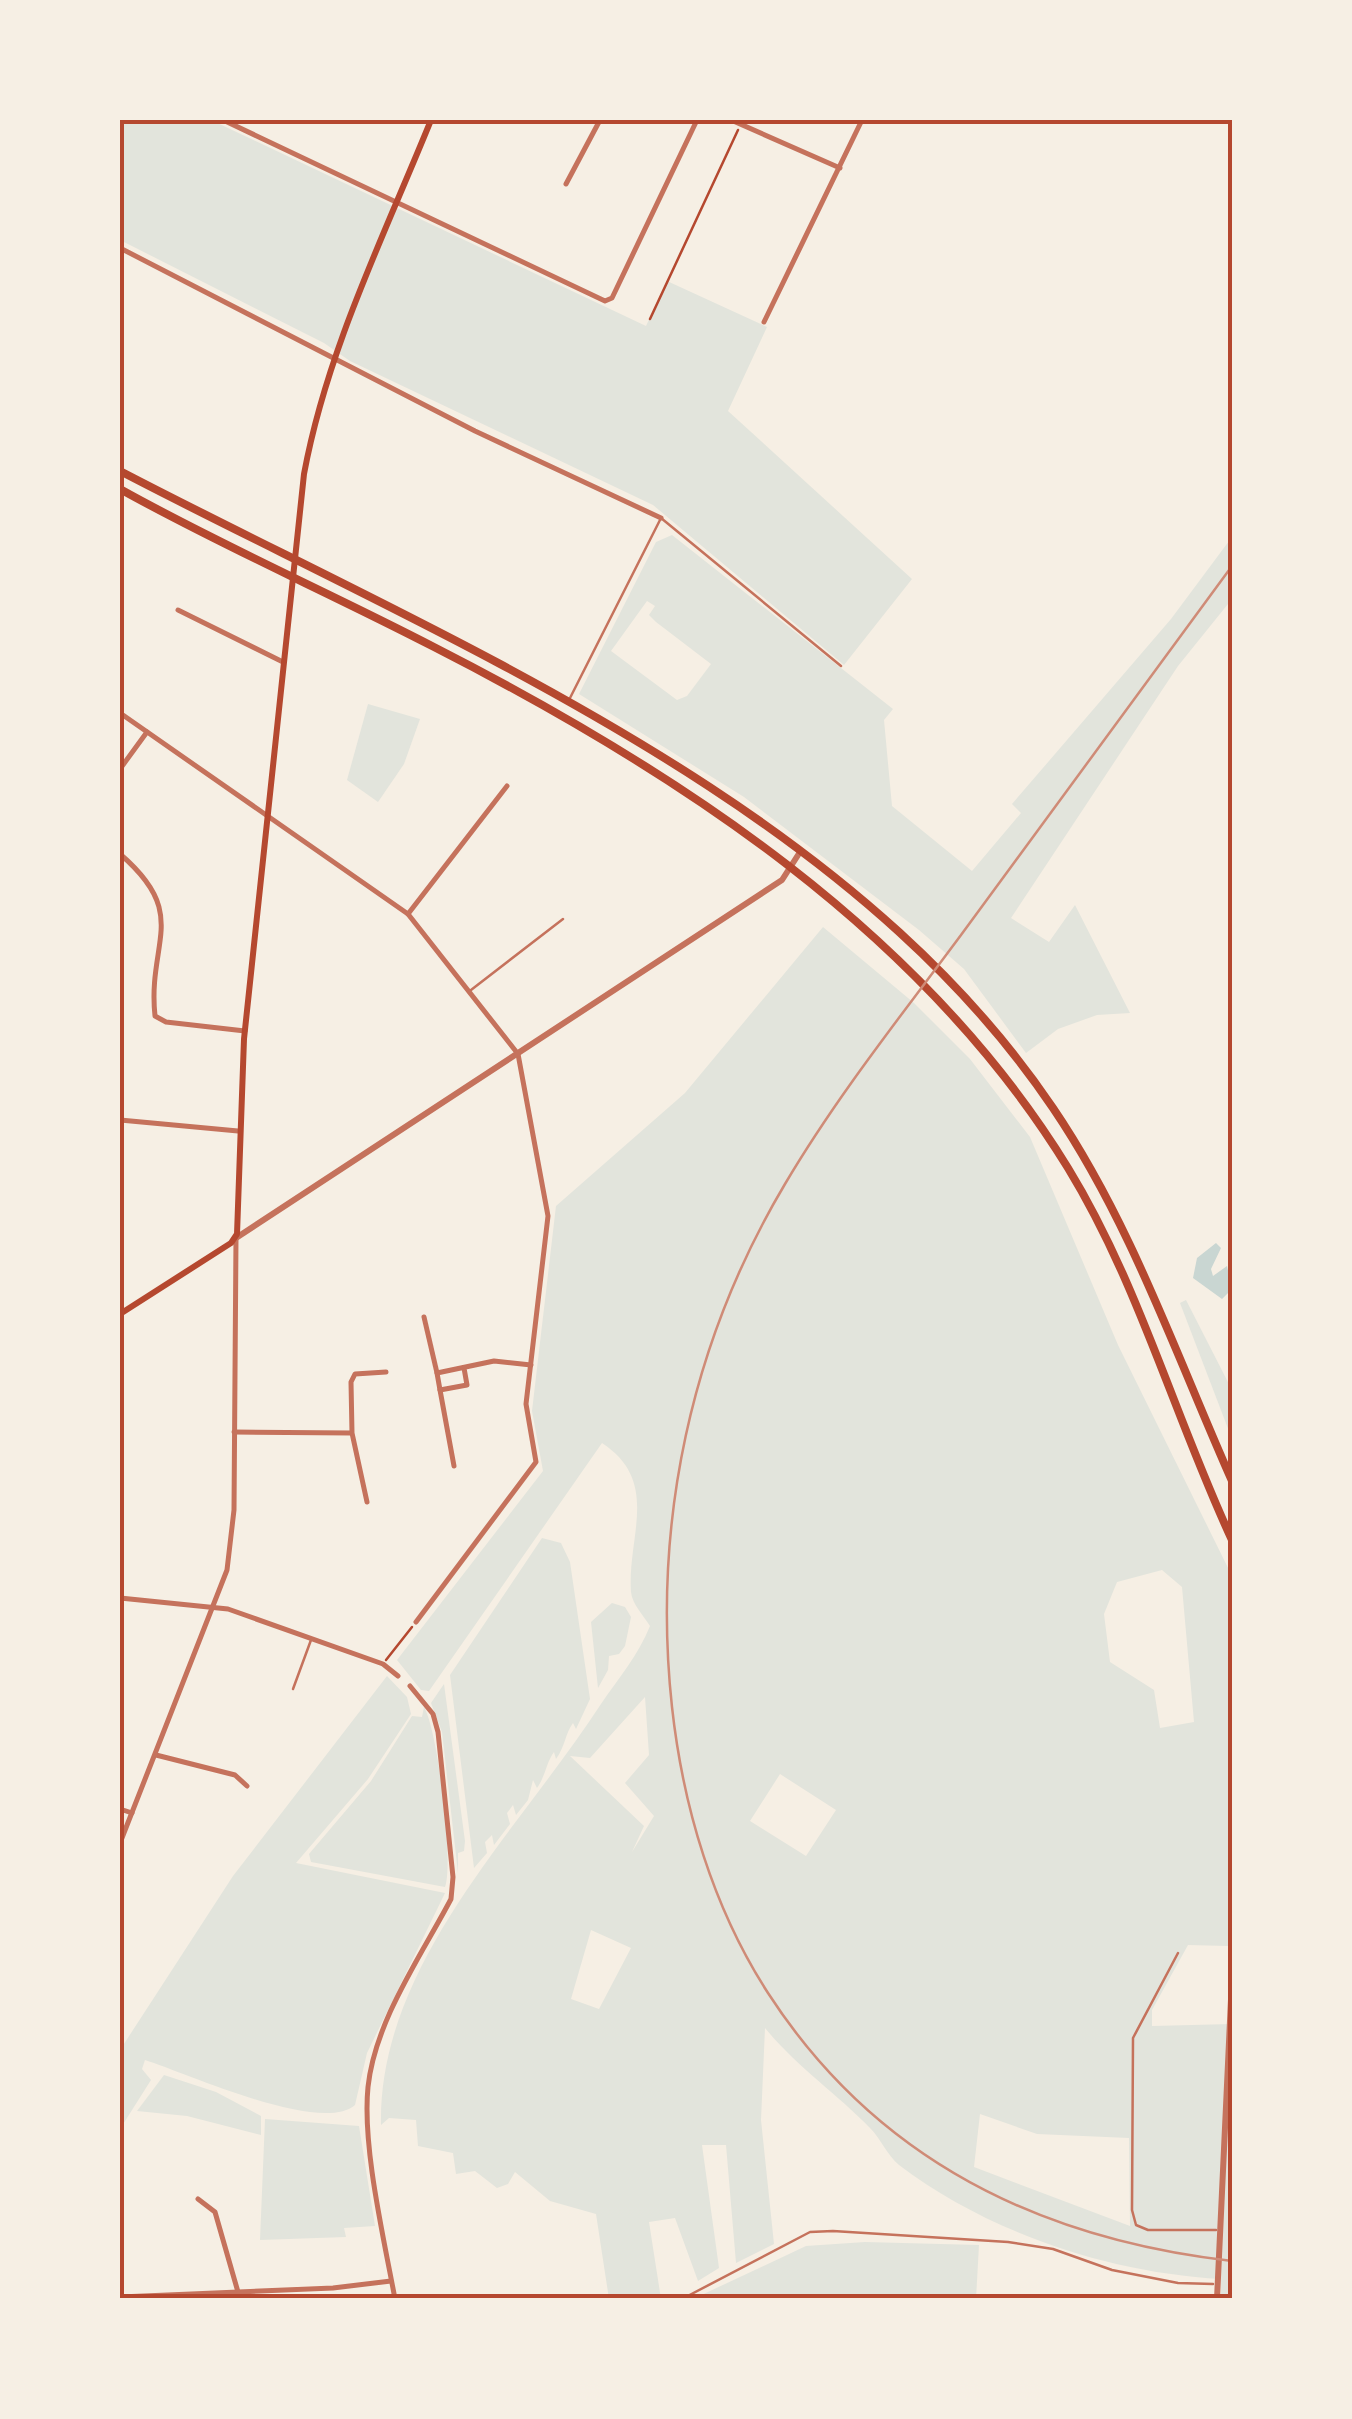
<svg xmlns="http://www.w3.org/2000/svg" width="1352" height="2419" font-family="'Work Sans',sans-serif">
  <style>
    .green { fill: #e2e4dc; fill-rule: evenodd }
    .water { fill: #c9d6d2 }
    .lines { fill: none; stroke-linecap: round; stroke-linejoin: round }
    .path { stroke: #b5482f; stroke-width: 2.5 }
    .service { stroke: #c5725c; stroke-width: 2.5 }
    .minor { stroke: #c5725c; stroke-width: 5 }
    .tertiary { stroke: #c5725c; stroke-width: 6 }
    .secondary { stroke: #b5482f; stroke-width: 6 }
    .primary { stroke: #b5482f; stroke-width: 8 }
    .rail { stroke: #cf8b77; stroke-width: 2.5 }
    .neatline { fill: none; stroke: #b5482f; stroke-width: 4 }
  </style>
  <rect width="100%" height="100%" fill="#f6efe4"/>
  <!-- green -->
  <g class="green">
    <path d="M120 120H211L646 326 667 281 767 327 728 411 912 579 844 665 653 505 350 361 324 343 120 240Z"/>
    <path d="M672 535 893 709 884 720 892 806 972 871 1021 813 1012 804 1171 619 1232 537V599L1178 666 1011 918 1049 942 1075 905 1130 1013 1097 1015 1058 1029 1026 1053 964 969 919 930 744 797 579 694 656 542ZM647 601 655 606 649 615 656 622 711 664 687 696 677 700 611 651Z"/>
    <path d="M368 704 420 719 404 764 378 802 347 780Z"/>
    <path d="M823 927 914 1003 970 1059 1030 1137 1118 1345 1232 1576 1228 1946 1188 1945 1152 2010V2026L1232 2024V2299H1221V2279C1109 2273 989 2233 899 2165 887 2155 881 2139 870 2128 835 2092 798 2068 765 2028L761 2120 774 2244 736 2263 726 2145H702L719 2268 698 2281 675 2218 649 2222 661 2299H609L596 2214 550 2201 515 2172 508 2184 497 2188 475 2171 456 2174 453 2153 418 2146 416 2120 389 2118 381 2125C378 1964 518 1832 601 1704 618 1679 639 1654 650 1626 644 1616 632 1604 631 1592 627 1536 661 1482 602 1443L429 1691 421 1690 397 1660 543 1471 532 1411 556 1206 685 1093ZM1162 1570 1182 1587 1194 1722 1160 1728 1154 1690 1110 1662 1104 1614 1117 1582ZM645 1697 649 1755 625 1783 654 1816 632 1852 644 1826 570 1756 590 1758ZM780 1774 836 1810 806 1856 750 1821ZM591 1930 631 1948 599 2009 571 1999ZM980 2114 1037 2134 1129 2138 1130 2226 974 2167Z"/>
    <path d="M1186 1300 1232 1390V1439L1180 1303Z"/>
    <path d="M542 1538 561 1543 570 1562 590 1699 576 1729 573 1723C565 1734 565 1747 556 1759L554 1752C546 1763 546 1775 537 1788L533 1780 528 1800 516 1815 513 1805 507 1813 510 1824 494 1845 492 1835 485 1842 487 1853 474 1868 450 1675Z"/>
    <path d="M612 1603 625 1607 631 1617 625 1646 619 1654 609 1656 608 1670 598 1688 591 1622Z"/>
    <path d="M387 1676 407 1697 411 1714 368 1779 296 1863 445 1893 367 2053 355 2105C321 2135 186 2073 145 2060L142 2069 151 2080 120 2129V2050L233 1876Z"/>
    <path d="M444 1684 465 1841 464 1851 458 1853V1873L442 1732 431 1703Z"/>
    <path d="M424 1707C438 1731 454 1863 445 1887L311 1862 309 1854 371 1781 412 1716 422 1717Z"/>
    <path d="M164 2075 216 2092 261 2116V2135L187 2116 137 2111Z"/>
    <path d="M265 2119 359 2126 375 2226 344 2228 346 2237 260 2240Z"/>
    <path d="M865 2242 979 2245 976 2299H693L806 2246Z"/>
  </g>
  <!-- water -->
  <path class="water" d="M1216 1243 1221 1248 1211 1269 1213 1276 1227 1266 1232 1289 1222 1299 1193 1278 1197 1258Z"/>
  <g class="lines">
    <!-- path -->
    <g class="path">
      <path d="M650 319 738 130"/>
      <path d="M386 1660 412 1627"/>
    </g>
    <!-- service -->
    <g class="service">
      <path d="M570 698 661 518 841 666"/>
      <path d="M471 990 563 919"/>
      <path d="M293 1689 311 1640"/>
      <path d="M1178 1953 1133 2038 1132 2210 1136 2225 1148 2230H1216"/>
      <path d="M682 2299 810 2232 833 2231 1008 2242 1053 2249 1112 2270 1178 2283 1213 2284"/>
    </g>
    <!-- minor -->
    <g class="minor">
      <path d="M223 120 605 301 612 298 697 120"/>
      <path d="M731 120 840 168"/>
      <path d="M566 184 600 120"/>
      <path d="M120 248 475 431 661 518"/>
      <path d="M764 322 862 120"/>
      <path d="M178 610 283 662"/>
      <path d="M120 713 408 914 518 1054 548 1216 526 1404 536 1462 416 1622"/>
      <path d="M120 769 147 732"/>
      <path d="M120 854C191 915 147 941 155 1016L166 1022 245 1031"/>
      <path d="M408 914 507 786"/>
      <path d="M120 1120 238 1131"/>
      <path d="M424 1317 437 1373"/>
      <path d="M464 1368 467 1385 440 1390 437 1373 494 1361 531 1365"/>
      <path d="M440 1390 454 1466"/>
      <path d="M234 1432 351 1433"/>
      <path d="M367 1502 352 1433 351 1382 355 1374 386 1372"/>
      <path d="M120 1598 228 1609 383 1664 398 1676"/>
      <path d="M156 1755 235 1775 247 1786"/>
      <path d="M120 1809 132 1813"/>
      <path d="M120 1843 227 1570 234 1510 236 1238"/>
      <path d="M198 2199 215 2212 238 2292"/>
      <path d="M120 2297 333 2288 391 2281"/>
      <path d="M395 2299C384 2239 362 2146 368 2087 375 2021 421 1956 451 1899L453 1877 438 1732 433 1714 410 1686"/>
    </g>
    <!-- tertiary -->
    <g class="tertiary">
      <path d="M236 1238 782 880 800 852"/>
      <path d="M1217 2299 1232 1978"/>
    </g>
    <!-- secondary -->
    <path class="secondary" d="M120 1314 231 1243 237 1234 244 1039 304 474C327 350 384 236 431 120"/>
    <!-- primary -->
    <g class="primary">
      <path d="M120 471C440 638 845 799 1053 1108 1131 1223 1176 1355 1232 1481"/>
      <path d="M120 489C222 546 330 593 434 647 677 771 923 931 1068 1168 1139 1284 1175 1418 1232 1540"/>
    </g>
    <!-- rail -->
    <path class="rail" d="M1232 566C1141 689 1051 812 961 935 901 1016 837 1096 785 1184 691 1342 652 1523 672 1707 683 1807 713 1908 768 1993 876 2160 1039 2239 1232 2261"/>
  </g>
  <!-- border -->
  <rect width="1352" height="2419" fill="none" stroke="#f6efe4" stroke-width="245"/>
  <rect x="122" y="122" width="1108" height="2174" class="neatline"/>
</svg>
